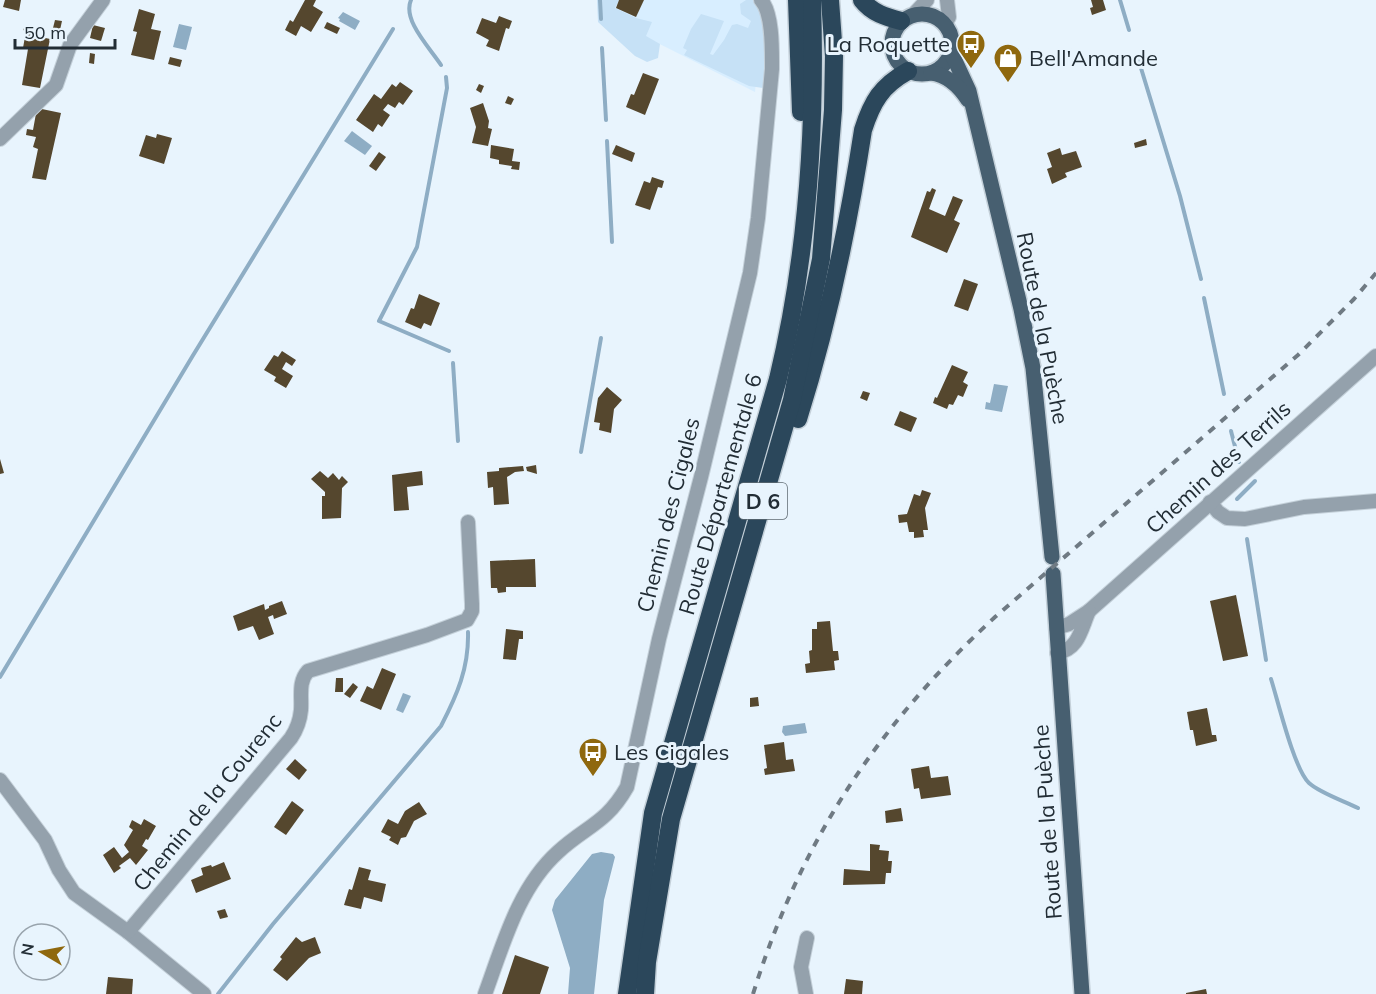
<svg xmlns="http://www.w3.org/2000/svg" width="1376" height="994" font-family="Mulish,sans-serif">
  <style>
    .built { fill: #d8eeff }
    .green { fill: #c6e1f6 }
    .water { fill: #8eadc4 }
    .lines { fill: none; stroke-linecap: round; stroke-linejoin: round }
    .stream { stroke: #8eadc4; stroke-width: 4 }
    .building { fill: #55472e }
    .minor-casing { stroke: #c4d0d9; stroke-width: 16 }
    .major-casing { stroke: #c4d0d9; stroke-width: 18 }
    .highway-casing { stroke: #c4d0d9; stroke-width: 21 }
    .minor { stroke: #94a1ac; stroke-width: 14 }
    .major { stroke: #475f70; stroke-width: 15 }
    .highway { stroke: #2b475b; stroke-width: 18 }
    .rail { stroke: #6f7a83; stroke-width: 4; stroke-dasharray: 8 8; stroke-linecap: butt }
    .labels { text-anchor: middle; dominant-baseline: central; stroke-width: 6; stroke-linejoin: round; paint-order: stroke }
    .shield { fill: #e8f4fd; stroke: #5d6971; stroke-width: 1.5 }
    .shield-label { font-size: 21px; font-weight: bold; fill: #222d35 }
    .poi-label { font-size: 22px; fill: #222d35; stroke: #e8f4fd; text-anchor: start }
    .street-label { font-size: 22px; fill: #222d35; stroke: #e8f4fd }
  </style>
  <rect width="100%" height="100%" fill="#e8f4fd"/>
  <!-- built -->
  <path class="built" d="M603 0H755L760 44 755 92 604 16Z"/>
  <!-- green -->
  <g class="green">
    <path d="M597 0H619L615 8 636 18 652 22 646 36 660 44 658 58 647 62 635 56 598 22Z"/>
    <path d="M746 0H755L759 5 767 42 763 88 749 86 684 55 687 50 683 48 691 29 701 14 724 21 710 54 713 55 724 40 732 25 737 24 748 28 751 21 741 14 740 4Z"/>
  </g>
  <!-- water -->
  <g class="water">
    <path d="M343 12 360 21 355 30 339 21 340 19 338 18Z"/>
    <path d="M179 24 192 27 186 50 173 47Z"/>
    <path d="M352 131 372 146 365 155 344 141Z"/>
    <path d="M994 384 1008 386 1002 412 985 409 986 402 990 403Z"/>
    <path d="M403 693 411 696 403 713 396 710Z"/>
    <path d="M805 723 807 733 785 736 782 732 783 726Z"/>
    <path d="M601 852 613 854 615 857 604 900 594 994H568L570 968 552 910 555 900 592 854Z"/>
  </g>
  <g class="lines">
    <!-- stream -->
    <g class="stream">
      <path d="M411 0C402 20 430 48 441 65"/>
      <path d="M600 0 601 19"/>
      <path d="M1120 0 1129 30"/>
      <path d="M602 48 606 120"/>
      <path d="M1137 55 1180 196 1201 279"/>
      <path d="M446 77 447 88 417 247 379 321 449 351"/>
      <path d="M607 141 612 242"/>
      <path d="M1204 298 1224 394"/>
      <path d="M453 363 458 441"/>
      <path d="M1231 431 1239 462"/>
      <path d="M581 452 601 338"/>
      <path d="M1237 499 1255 481"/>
      <path d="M1247 539 1266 660"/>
      <path d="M0 677 192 357 393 29"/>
      <path d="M1271 679C1278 701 1294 769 1309 783 1320 793 1344 801 1358 808"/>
      <path d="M218 994 273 924 441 726C457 695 469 668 468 632"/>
    </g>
  </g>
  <!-- building -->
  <g class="building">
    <path d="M5 0H21L19 11 3 7Z"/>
    <path d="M305 0H316L313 6 323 12 311 32 301 26 296 36 285 30 290 20 293 22Z"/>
    <path d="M619 0H644L636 17 616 8Z"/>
    <path d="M1091 0H1103L1106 10 1092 15 1090 8 1093 7Z"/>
    <path d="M139 9 155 14 151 29 161 31 154 60 131 55 137 32 133 31Z"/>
    <path d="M499 16 512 21 509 29 506 28 499 51 486 46 489 40 476 33 482 18 496 23Z"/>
    <path d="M55 20 62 21 60 30 53 28Z"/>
    <path d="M327 22 340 28 337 34 324 28Z"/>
    <path d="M93 25 105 28 101 41 90 38Z"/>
    <path d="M24 28 33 30 32 35 50 39 40 88 22 85 28 49 23 48 26 31 23 30Z"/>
    <path d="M90 53 95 54 94 64 89 63Z"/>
    <path d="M170 57 182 60 180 67 168 64Z"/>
    <path d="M643 73 659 79 645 115 626 107 631 94 634 95Z"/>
    <path d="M400 82 413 91 403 105 399 102 395 108 388 104 383 110 390 115 382 127 378 124 373 132 356 120 374 94 381 99 392 84 396 87Z"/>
    <path d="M479 84 484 86 481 93 476 90Z"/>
    <path d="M508 96 514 99 511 105 505 103Z"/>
    <path d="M483 103 489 121 488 128 492 129 488 146 472 143 476 127 470 108Z"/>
    <path d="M37 108 61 113 46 180 32 178 38 149 33 147 36 137 26 135 27 129 33 130Z"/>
    <path d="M157 134 172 138 164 164 139 156 146 135 156 138Z"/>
    <path d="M1146 139 1147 145 1135 148 1134 143Z"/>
    <path d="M491 145 514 149 512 161 520 162 519 170 511 169 512 166 499 164V160L490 158Z"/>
    <path d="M616 145 635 153 632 162 612 154Z"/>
    <path d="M1060 148 1062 155 1076 151 1082 167 1065 173 1067 177 1052 184 1047 169 1052 167 1047 153Z"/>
    <path d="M379 152 386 157 376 171 369 166Z"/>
    <path d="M652 177 664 181 662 188 658 187 650 210 635 205 644 181 650 183Z"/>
    <path d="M932 188 936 190 929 209 945 216 953 196 963 200 954 220 960 223 947 253 911 237 927 191 930 192Z"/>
    <path d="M964 279 978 284 968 311 954 306Z"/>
    <path d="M419 294 440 303 431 326 424 323 421 329 405 322 411 308 414 309Z"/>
    <path d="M282 351 296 360 292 366 286 362 282 369 293 376 286 388 274 381 276 377 264 370 274 355 278 357Z"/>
    <path d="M952 365 968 372 963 382 968 385 963 397 958 395 953 405 949 404 947 409 933 403 935 397 937 398Z"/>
    <path d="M607 387 622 400 614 409 611 433 599 430 600 423 594 422 598 398Z"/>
    <path d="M863 391 870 393 867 401 860 398Z"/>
    <path d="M900 411 917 418 911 432 894 425Z"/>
    <path d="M0 459 4 473 0 474Z"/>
    <path d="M536 465 537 474 527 471 526 467Z"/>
    <path d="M523 466 524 471 515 472 507 477 509 504 494 505 493 487 488 488 487 472 499 471V468Z"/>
    <path d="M320 471 328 478 333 473 339 480 342 476 348 482 342 488 341 518 322 519V496H325V492L311 479Z"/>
    <path d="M422 471 423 485 407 487 409 510 394 511 392 475Z"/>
    <path d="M922 490 931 493 925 508 928 530H923L924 537 914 538V532H909L907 522 899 523 898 515 907 514 914 494 920 496Z"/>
    <path d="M535 559 536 587H506V592L498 593 497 588H491L490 561Z"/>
    <path d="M1236 595 1248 656 1223 661 1210 601Z"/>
    <path d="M282 601 287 614 274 619 273 615 268 617 274 634 259 640 253 626 238 631 233 616 264 604 265 610 269 608V606Z"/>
    <path d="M830 621 833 651H838L839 660 834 661 835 670 806 673 805 664 810 663 809 651 812 650V629H817V622Z"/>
    <path d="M506 629 523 631V639H519L516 660 503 659Z"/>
    <path d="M382 668 396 674 381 710 360 701 367 686 373 689Z"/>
    <path d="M336 678H343V692H335Z"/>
    <path d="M353 683 358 687 350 698 344 694Z"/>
    <path d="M758 697 759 706 750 707V698Z"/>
    <path d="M1207 708 1212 735H1216L1217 741 1196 746 1193 730H1190L1187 712Z"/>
    <path d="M784 742 786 760 793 759 795 771 765 775 764 769 767 768 764 745Z"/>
    <path d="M295 759 307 770 299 780 286 769Z"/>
    <path d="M929 766 931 778 948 776 951 795 921 799 919 788 914 789 911 769Z"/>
    <path d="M292 801 304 810 286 835 274 827Z"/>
    <path d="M419 802 427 814 414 821 406 837 401 838 398 845 389 840 391 837 381 832 388 819 398 824 405 811Z"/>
    <path d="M901 808 903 821 886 823 885 811Z"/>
    <path d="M144 819 156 826 148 840 146 839 142 846 148 850 136 865 130 858 119 866 121 868 114 873 103 855 114 847 122 858 129 852 124 845 133 830 129 827 132 820 141 825Z"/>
    <path d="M870 844 880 845 879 850 889 851 888 861H892L891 873H886L885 884 843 885 844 869 870 871Z"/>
    <path d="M224 862 231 879 196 893 191 880 203 875 201 868 211 865 212 867Z"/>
    <path d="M359 867 371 870 368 880 386 884 382 902 364 897 361 909 344 905 349 889 352 890Z"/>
    <path d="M225 909 228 917 220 919 217 911Z"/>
    <path d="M296 937 302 942 315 937 321 953 309 958 287 981 273 970 282 959 280 957Z"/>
    <path d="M515 955 549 967 540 994H502Z"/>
    <path d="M108 977 133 979 132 994H106Z"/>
    <path d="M846 979 863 981 862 994H844Z"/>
    <path d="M1206 989 1207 994H1186V993Z"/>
  </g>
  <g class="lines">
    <!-- minor casing -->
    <g class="minor-casing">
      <g id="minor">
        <path d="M913 15 927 0"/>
        <path d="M945 24 949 17 947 0"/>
        <path d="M0 139 56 85 70 45 103 0"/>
        <path d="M1210 502 1218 512 1227 518 1245 519 1304 507 1376 501"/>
        <path d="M1089 611 1376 356"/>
        <path d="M1056 628 1069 624 1089 611C1081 629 1079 649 1057 653"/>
        <path d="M0 780 45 840 59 870 74 893 128 932 204 994"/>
        <path d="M128 932 291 738C297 729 300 721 301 710 302 696 298 682 308 671L427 635 467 620 472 611V604L468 522"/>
        <path d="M485 994C503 945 518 888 558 852 586 826 606 824 627 787L659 639 701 477 750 273 758 218 772 69C772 51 773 13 761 0"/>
        <path d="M806 994 801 967 807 938"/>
      </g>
    </g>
    <!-- major casing -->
    <g class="major-casing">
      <g id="major">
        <circle cx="922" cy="44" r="30"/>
        <path d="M951 52 969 91 1021 309 1033 368 1052 557"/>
        <path d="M931 73C948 75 959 86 968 100"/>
        <path d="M1053 574 1082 994"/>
      </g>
    </g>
    <!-- highway casing -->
    <g class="highway-casing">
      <g id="highway">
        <path d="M797 0 801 112"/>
        <path d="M862 0C872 13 886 17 901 21"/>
        <path d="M798 419C828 324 848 228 863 130 872 102 881 86 908 71"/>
        <path d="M627 994 653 813 778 379C808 255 816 127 812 0"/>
        <path d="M645 994 647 962 671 819 792 400 821 259 833 110 834 56 830 0"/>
      </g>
    </g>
    <!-- minor -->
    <use href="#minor" class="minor"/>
    <!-- major -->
    <use href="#major" class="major"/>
    <!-- highway -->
    <use href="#highway" class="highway"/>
    <!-- rail -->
    <path class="rail" d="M753 994C801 840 877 726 995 617L1298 355 1354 299 1376 273"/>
  </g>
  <!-- icons -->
  <defs>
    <g id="bus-pin" transform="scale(1.5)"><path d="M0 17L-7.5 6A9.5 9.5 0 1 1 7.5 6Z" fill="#8f680e" stroke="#e8f4fd"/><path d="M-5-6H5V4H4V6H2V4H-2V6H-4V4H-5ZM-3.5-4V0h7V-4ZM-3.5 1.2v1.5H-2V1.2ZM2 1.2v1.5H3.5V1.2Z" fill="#fff"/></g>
    <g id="shop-pin" transform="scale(1.5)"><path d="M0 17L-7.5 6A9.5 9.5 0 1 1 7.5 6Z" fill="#8f680e" stroke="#e8f4fd"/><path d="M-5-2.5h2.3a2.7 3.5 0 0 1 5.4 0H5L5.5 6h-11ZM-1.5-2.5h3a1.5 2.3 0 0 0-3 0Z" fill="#fff"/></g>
  </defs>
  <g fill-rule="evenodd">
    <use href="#bus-pin" x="971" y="44"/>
    <use href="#shop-pin" x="1008" y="58"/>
    <use href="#bus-pin" x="593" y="752"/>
  </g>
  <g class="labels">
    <!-- shield labels -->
    <rect class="shield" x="739" y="483" width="48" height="36" rx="4.5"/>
    <g class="shield-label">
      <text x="763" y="501">D 6</text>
    </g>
    <!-- poi labels -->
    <g class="poi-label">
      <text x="950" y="44" text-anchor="end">La Roquette</text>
      <text x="1029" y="58">Bell'Amande</text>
      <text x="614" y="752">Les Cigales</text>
    </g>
    <!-- street labels -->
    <g class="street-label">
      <text transform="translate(1043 328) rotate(79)">Route de la Puèche</text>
      <text transform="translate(1218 467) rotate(-42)">Chemin des Terrils</text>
      <text transform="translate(720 494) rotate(-74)">Route Départementale 6</text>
      <text transform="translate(668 515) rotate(-76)">Chemin des Cigales</text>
      <text transform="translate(207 802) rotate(-51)">Chemin de la Courenc</text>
      <text transform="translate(1047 822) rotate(-94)">Route de la Puèche</text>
    </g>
  </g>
  <!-- north arrow -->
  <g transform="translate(42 952) rotate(280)"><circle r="28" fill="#e8f4fd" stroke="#99a4ad" stroke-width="1.5"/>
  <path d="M0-4.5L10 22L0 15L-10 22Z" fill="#8f680e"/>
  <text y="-9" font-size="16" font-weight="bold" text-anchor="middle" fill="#222d35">N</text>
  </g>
  <!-- scale -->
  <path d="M15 39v9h100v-9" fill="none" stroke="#222d35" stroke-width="3"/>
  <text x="24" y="39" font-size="18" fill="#222d35" stroke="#e8f4fd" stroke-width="4.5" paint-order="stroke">50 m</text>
</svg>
